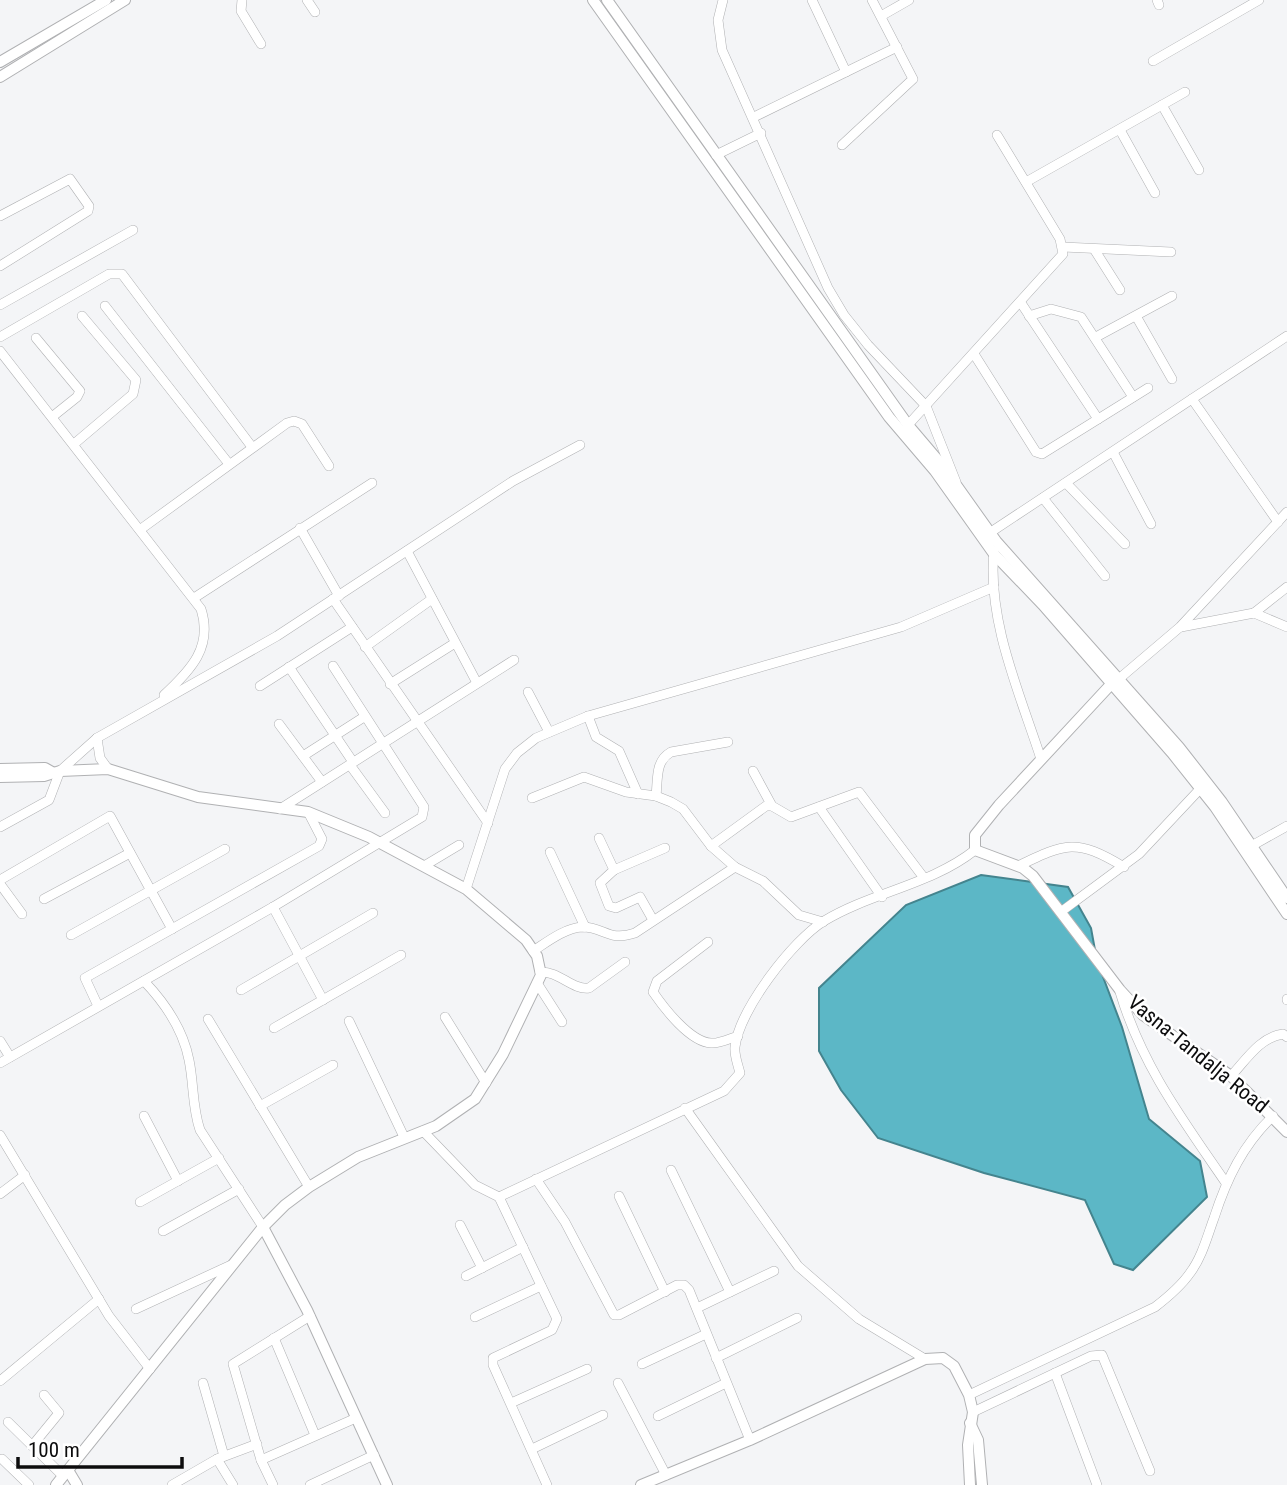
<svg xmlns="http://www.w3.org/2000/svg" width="1287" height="1485" font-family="'Roboto Condensed',sans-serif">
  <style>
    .water { fill: #5cb7c6; stroke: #44848e; stroke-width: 2 }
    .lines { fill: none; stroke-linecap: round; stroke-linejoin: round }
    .minor-casing { stroke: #b0b1b3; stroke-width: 10 }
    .tertiary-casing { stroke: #b0b1b3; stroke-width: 12 }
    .minor { stroke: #fff; stroke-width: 9 }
    .tertiary { stroke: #fff; stroke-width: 10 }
    .labels { text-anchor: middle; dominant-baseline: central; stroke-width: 5; stroke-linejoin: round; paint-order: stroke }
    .street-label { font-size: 21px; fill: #0c0c0d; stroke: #fff }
  </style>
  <rect width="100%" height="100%" fill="#f4f5f7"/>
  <!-- water -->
  <path class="water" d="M981 875 1068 887 1091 928 1097 961 1122 1027 1149 1119 1200 1161 1207 1197 1133 1270 1114 1264 1085 1200 984 1173 878 1138 841 1090 819 1051V988L906 905Z"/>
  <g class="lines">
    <!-- minor casing -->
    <g class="minor-casing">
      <g id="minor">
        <path d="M242 0 241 11 261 44"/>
        <path d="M307 0 315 12"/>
        <path d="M723 0 718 20 722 50 828 288 844 315 868 345 926 406 956 482"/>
        <path d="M812 0 846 72"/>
        <path d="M1157 0 1159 5"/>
        <path d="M881 16 909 0"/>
        <path d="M1153 61 1259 0"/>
        <path d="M1162 105 1199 170"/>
        <path d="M754 117 897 47"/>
        <path d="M1120 130 1155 193"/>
        <path d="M842 145 913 79 872 0"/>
        <path d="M716 155 761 133"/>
        <path d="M1026 182 1185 92"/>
        <path d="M0 216 70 179 89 206 88 211 0 266"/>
        <path d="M1063 247 1171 252"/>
        <path d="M1094 249 1120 290"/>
        <path d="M1021 303 1098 419"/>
        <path d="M0 305 133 230"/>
        <path d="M105 306 229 464"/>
        <path d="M1029 316 1051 309 1081 317 1133 397"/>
        <path d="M1136 316 1172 379"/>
        <path d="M0 337 109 274H122L252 447"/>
        <path d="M1096 337 1172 296"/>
        <path d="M36 338 80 391 77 397 52 417"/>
        <path d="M0 351 201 609C213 647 191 670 164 695"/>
        <path d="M974 354 1036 452 1042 454 1148 388"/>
        <path d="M1192 399 1278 522"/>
        <path d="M908 425 1063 254 1060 239 997 135"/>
        <path d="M74 444 133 394 136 380 82 316"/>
        <path d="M1113 452 1151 524"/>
        <path d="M1066 483 1125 544"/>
        <path d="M1043 498 1105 576"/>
        <path d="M300 528 339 596"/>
        <path d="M141 529 287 423 294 421 302 424 329 466"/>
        <path d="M991 532 1287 336"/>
        <path d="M407 551 477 683"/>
        <path d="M994 551C987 621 1020 694 1041 759"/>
        <path d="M194 598 372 483"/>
        <path d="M333 599 488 823"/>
        <path d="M1254 613 1287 587"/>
        <path d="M1181 627 1254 613 1287 627"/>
        <path d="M365 647 432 599"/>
        <path d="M289 667 353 762"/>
        <path d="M1120 678 1180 627 1287 512"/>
        <path d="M390 684 455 643"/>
        <path d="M260 686 352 627"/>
        <path d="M528 692 549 732"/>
        <path d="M588 716 596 737 619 751 638 794"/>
        <path d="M279 724 322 782"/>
        <path d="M97 738 100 758 108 769"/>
        <path d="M303 756 364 717"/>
        <path d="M350 765 385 813"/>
        <path d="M753 771 772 806"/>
        <path d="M656 796C658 779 655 761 671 752L728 742"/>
        <path d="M532 798 584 777 626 792 656 796 671 802 683 809 711 846 735 867 763 881 799 915 823 922"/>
        <path d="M819 807 882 897"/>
        <path d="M280 809 514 660"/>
        <path d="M0 827 49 800 60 771 97 738 277 636 513 481 580 445"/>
        <path d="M599 838 614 870 600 883 609 906 616 908 640 897 653 920"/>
        <path d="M711 846 766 806H772L791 817 859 792 924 878"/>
        <path d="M1246 849 1287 826"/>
        <path d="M550 852 585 927"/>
        <path d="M424 866 459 845"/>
        <path d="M1018 866C1066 843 1076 838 1124 867"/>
        <path d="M614 870 665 848"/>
        <path d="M0 880 110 816 172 929"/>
        <path d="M0 884 22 914"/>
        <path d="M466 889 505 769 517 753 536 738 588 716 901 627 994 587"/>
        <path d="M44 899 130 853"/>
        <path d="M273 907 323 1000"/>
        <path d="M1062 911 1139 854 1200 789"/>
        <path d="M71 935 225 849"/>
        <path d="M708 942 657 981 653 992C664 1008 690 1042 711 1043 719 1044 731 1038 738 1036"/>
        <path d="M533 951C547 942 565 928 582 927 605 927 608 942 635 933L735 867"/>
        <path d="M540 972C559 971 572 990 589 988L625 962"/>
        <path d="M144 981C165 1003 183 1029 189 1060 194 1084 192 1107 200 1130L263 1227"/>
        <path d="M537 983 562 1022"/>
        <path d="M241 990 373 913"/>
        <path d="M1120 992C1142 1066 1183 1120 1226 1183"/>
        <path d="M1287 999V1000"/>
        <path d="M98 1006 85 978 319 846 322 839 308 812"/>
        <path d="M445 1017 486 1083"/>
        <path d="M208 1019 309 1187"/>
        <path d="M349 1021 404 1137"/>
        <path d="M274 1028 401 955"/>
        <path d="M0 1041 10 1057"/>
        <path d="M0 1063 273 907 422 817 424 807 333 666"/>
        <path d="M1231 1076C1246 1060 1260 1037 1283 1034L1287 1037"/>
        <path d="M260 1106 333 1065"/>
        <path d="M685 1108 798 1266 859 1319 925 1359"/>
        <path d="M144 1116 178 1181"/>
        <path d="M423 1131 475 1185 499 1197"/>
        <path d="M0 1135 109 1316 150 1369"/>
        <path d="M671 1170 730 1292"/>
        <path d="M536 1179 565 1222 614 1315H619L677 1285H684L689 1290 750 1440"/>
        <path d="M0 1194 25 1175"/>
        <path d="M619 1196 665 1292"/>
        <path d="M140 1202 219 1158"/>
        <path d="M460 1225 482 1268"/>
        <path d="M163 1231 239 1189"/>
        <path d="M466 1276 523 1247"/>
        <path d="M697 1308 774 1271"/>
        <path d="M136 1309 231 1265"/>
        <path d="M475 1317 541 1286"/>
        <path d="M274 1338 315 1435"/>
        <path d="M716 1358 797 1318"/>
        <path d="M642 1364 706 1334"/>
        <path d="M1055 1373 1097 1485"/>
        <path d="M0 1381 99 1299"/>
        <path d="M203 1383 224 1456"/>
        <path d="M618 1383 666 1475"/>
        <path d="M969 1395 1155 1307C1168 1297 1181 1286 1190 1273 1202 1257 1207 1237 1214 1218 1227 1178 1243 1145 1273 1116"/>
        <path d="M511 1403 587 1369"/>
        <path d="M973 1412 1091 1356 1102 1355 1150 1471"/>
        <path d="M658 1416 726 1383"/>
        <path d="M8 1422 63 1476"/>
        <path d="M32 1446 59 1413 44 1395"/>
        <path d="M532 1449 603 1415"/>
        <path d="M2 1459 29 1485"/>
        <path d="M217 1459 233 1485"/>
        <path d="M261 1460 356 1418"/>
        <path d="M172 1485 217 1459 257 1444"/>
        <path d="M273 1485 261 1460 233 1364 310 1316"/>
        <path d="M310 1485 374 1455"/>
        <path d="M547 1485 493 1365V1358L552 1330 557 1319 499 1197 724 1091 740 1073C738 1065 734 1055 735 1047 739 1010 793 940 824 921 872 892 931 885 975 850"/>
      </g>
    </g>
    <!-- tertiary casing -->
    <g class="tertiary-casing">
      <g id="tertiary">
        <path d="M593 0 889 417 935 471 994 554 1043 605 1172 753 1215 807 1287 914"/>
        <path d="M607 0 908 425 942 465 996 541 1179 747 1222 802 1287 898"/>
        <path d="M0 62 106 0"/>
        <path d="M0 77 125 0"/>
        <path d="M1115 680 999 805 975 835V850L1023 868 1033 876 1120 990 1143 1015 1231 1076 1287 1132"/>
        <path d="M0 769 45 768 52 772"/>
        <path d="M0 777 44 776 60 771 108 769 198 797 308 812 369 837 466 889 526 940 537 956 541 975 503 1054 475 1099 436 1126 358 1157 309 1187 285 1205 263 1227 56 1485"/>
        <path d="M263 1227 307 1310 387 1485"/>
        <path d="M970 1423 978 1440 982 1485"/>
        <path d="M68 1470 77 1485"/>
        <path d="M641 1485 750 1440 925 1359 943 1358 954 1366 969 1395 973 1412 968 1445 970 1485"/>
      </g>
    </g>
    <!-- minor -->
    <use href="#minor" class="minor"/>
    <!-- tertiary -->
    <use href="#tertiary" class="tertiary"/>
  </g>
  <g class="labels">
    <!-- street labels -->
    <g class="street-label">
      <text transform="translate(1198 1054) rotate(39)">Vasna-Tandalja Road</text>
    </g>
  </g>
  <!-- scale -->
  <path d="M18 1457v10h164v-10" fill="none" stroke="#0c0c0d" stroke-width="3.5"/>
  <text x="28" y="1457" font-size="21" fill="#0c0c0d" stroke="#ffffff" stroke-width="5" paint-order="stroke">100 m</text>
</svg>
